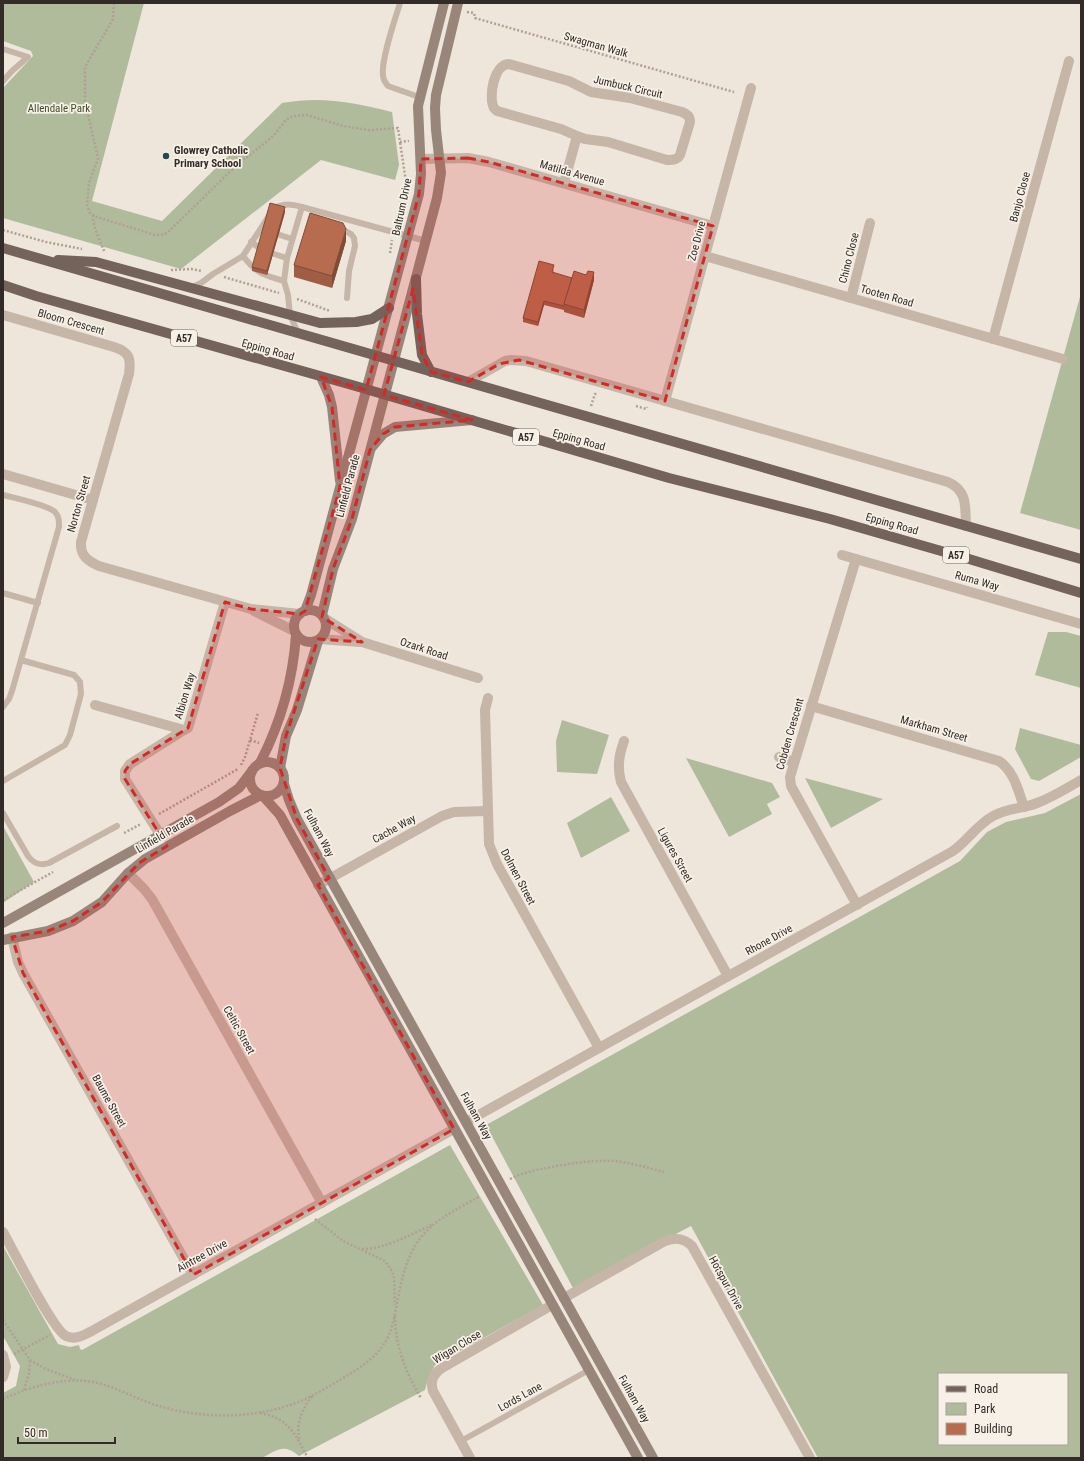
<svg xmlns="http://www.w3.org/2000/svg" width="1084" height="1461" font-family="'Roboto Condensed',sans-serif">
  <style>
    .green { fill: #b0bb9c; fill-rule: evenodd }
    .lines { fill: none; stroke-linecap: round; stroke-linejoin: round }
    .path { stroke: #b0a092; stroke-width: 2.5; stroke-dasharray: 2 2; stroke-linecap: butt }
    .lane { stroke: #c5b6a8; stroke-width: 6 }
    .street { stroke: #c5b6a8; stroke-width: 10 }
    .secondary { stroke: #98867a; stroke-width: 10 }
    .primary { stroke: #73635a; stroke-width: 10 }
    .wall { fill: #9e5d44 }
    .shaded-wall { fill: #814c37 }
    .building { fill: #b86c4f; stroke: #814c37 }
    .marked { fill: #d62828; fill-opacity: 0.2; stroke: #d62828; stroke-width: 3; stroke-dasharray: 8 5; stroke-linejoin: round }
    .poi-dot { fill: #224b4f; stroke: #f7f0e6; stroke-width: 1.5 }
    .labels { text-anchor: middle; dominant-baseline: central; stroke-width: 3.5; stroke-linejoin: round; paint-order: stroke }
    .shield { fill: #f7f0e6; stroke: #6e6660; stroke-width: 1 }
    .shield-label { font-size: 10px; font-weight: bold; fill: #332b27 }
    .street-label { font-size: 11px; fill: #332b27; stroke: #f7f0e6 }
    .park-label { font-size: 11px; fill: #414e2e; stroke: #f7f0e6 }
    .poi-label { font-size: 11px; font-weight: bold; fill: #332b27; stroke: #f7f0e6; text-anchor: start }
  </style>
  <rect width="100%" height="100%" fill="#eee6db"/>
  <!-- green -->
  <g class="green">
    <path d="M3 3H144L92 201 162 221 282 103C321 96 353 102 392 112L399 165 395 180 321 160 181 269 3 218V88L33 56 31 51 3 41Z"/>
    <path d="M1081 293V530L1020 513Z"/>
    <path d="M1048 632H1066L1081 636V688L1035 675Z"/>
    <path d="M562 720 609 735 597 774 557 772 556 741Z"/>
    <path d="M1020 728 1081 745V757L1039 781 1031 779 1015 749Z"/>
    <path d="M686 758 772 783 780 797 767 804 772 814 729 837Z"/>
    <path d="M805 778 883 799 831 828Z"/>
    <path d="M1081 794V1458H818L691 1226 573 1288 486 1125 960 861 987 832 1006 822 1045 813ZM939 1374H1067V1444H939Z"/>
    <path d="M611 797 630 831 581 858 567 823Z"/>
    <path d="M3 826 34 882 3 903Z"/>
    <path d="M450 1145 543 1305 435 1365 428 1379 425 1390 299 1456C284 1443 277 1450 262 1458H3V1393L16 1386 20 1366 3 1336V1246L58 1344 70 1347 79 1345 80 1349 82 1350Z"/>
  </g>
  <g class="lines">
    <!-- path -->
    <g class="path">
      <path d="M114 3 113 19 85 67V100L98 159 89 183 87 205 90 213 97 217 155 235H161L167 233 239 163 265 143 274 135 286 120 293 116 307 115 343 126 369 130 398 128 400 142 409 141"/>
      <path d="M467 12 474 13 475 18 734 92"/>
      <path d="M93 215C93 228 100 241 105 253"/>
      <path d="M395 223 406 182 400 142"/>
      <path d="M3 230 46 242 82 249"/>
      <path d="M390 253 392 240"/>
      <path d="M171 270 191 269 202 271"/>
      <path d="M224 277 279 293"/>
      <path d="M297 299 330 311"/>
      <path d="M591 406 595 394H597"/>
      <path d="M636 406 646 409 647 407"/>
      <path d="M250 740 259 743"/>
      <path d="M241 765 245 757 258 713"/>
      <path d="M159 814 238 769"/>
      <path d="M124 833 141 824"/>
      <path d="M3 900 53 872"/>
      <path d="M510 1179C523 1172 537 1170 551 1167 572 1163 594 1160 616 1161 632 1163 648 1168 664 1172"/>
      <path d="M315 1219 343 1241 385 1261 392 1271 394 1278 395 1305"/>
      <path d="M362 1249C386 1249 411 1234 432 1225"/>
      <path d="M395 1316C395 1346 406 1373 421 1398"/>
      <path d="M3 1320 30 1360 46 1369 75 1380"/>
      <path d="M14 1354 50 1335"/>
      <path d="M24 1390 29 1373 30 1360"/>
      <path d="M3 1399C34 1385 72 1374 105 1385 124 1391 141 1401 159 1406 203 1419 252 1419 296 1403 309 1398 321 1391 333 1384 358 1369 384 1356 392 1326 400 1296 401 1260 423 1235 437 1218 460 1208 480 1196"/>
      <path d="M260 1413C290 1419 294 1433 308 1458"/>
      <path d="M299 1439C296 1422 302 1410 312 1396"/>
    </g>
    <!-- lane -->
    <g class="lane">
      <path d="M400 3C395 20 381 59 383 75 383 80 385 82 388 86L419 97"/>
      <path d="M3 49 28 57 12 71 3 81"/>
      <path d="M339 228 351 234 354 238 355 246 349 271 347 298"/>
      <path d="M271 232 292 239"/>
      <path d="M251 242C262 251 274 254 287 258"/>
      <path d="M243 256C256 273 263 275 284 281L288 295 290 315 298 333"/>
      <path d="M284 281 287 258 302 207"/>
      <path d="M190 288 201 283 213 274 243 256 274 208C285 203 291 204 302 207L426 241"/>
      <path d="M3 495C14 498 48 505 55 512 59 516 59 521 59 527L12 691 9 699 3 707"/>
      <path d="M3 593 38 603"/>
      <path d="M3 781 65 745 70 735 81 694 80 682 74 675 21 660"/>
      <path d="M3 813 28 856C34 864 40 866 49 863L117 826"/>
      <path d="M461 1441 589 1370"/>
    </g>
    <!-- street -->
    <g class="street">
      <path d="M421 159 468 158 489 162 713 226"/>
      <path d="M564 183 577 136 561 129 497 111 494 108C488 97 494 64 509 64L569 81 591 92 630 98 682 112C687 114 690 116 690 122L680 155C677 160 673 160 667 160L608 142 585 139 577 136"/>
      <path d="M705 256 1063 359"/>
      <path d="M851 298 870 223"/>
      <path d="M3 315 114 347C130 352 131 359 129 374L81 542C80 556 88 561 99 566L251 609 300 614"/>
      <path d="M993 339 1069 61"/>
      <path d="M468 382 505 361 511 360 526 361 948 482C968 491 965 507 966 526"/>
      <path d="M665 401 751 88"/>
      <path d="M3 474 93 500"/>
      <path d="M842 555 1081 624"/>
      <path d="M856 559 790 777 791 786 796 795 857 905"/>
      <path d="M254 611 294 631"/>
      <path d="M324 618 362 642 478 678"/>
      <path d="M320 639 360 642"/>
      <path d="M488 698 485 710 489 844 497 864 599 1048"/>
      <path d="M95 705 184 730 188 728 225 602"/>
      <path d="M811 706 999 761C1014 771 1018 790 1024 807"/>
      <path d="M624 741C619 755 617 767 621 782L728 976"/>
      <path d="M779 757 794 762"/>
      <path d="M161 836 125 779V771L130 764 184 730"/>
      <path d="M128 873 144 889 152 899 322 1203"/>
      <path d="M318 885 442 816 454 812 487 811"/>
      <path d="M12 937 18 962 23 973 193 1275"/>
      <path d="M466 1122 953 851C968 840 977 825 993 816 1007 808 1022 809 1037 803 1053 797 1067 788 1081 780"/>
      <path d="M3 1232C13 1250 53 1330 66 1336 75 1340 82 1336 90 1332L454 1129"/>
      <path d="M564 1298 665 1241C676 1237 684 1238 692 1246L810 1458"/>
      <path d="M3 1355 6 1367 3 1377"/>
      <path d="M470 1458 433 1391C430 1381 433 1374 442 1368L552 1305"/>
    </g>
    <!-- secondary -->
    <g class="secondary">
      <path d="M321 377 329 395 332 407 340 481"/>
      <path d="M372 447 383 434 395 427 472 420"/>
      <circle cx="310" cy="626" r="16"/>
      <path d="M305 611 311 595 419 194 421 174 418 106 444 3"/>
      <path d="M322 615 333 569 352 519 437 198 441 173 436 130 435 108 436 95 458 3"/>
      <circle cx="267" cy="779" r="17"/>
      <path d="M260 763C280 724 293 679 296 635"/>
      <path d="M280 768 286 736 297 710 318 641"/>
      <path d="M284 784 289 800 297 819 653 1458"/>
      <path d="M263 796 280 815 638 1458"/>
      <path d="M3 923 219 802 239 788 252 771"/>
      <path d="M3 940 48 931 73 921 102 902 128 873 145 859 230 811 261 795"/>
    </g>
    <!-- primary -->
    <g class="primary">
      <path d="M3 248 1081 559"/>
      <path d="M58 260 96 262 320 323 356 322 372 319 389 308"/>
      <path d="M416 279 417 314 422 355 431 372"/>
      <path d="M3 285 36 296 352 385 669 478 830 519 969 559 1081 593"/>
    </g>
  </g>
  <!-- wall -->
  <g class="wall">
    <path d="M285 212 267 275 252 271V267Z"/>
    <path d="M346 241 332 288 294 277V265Z"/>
    <path d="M554 269 553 273 572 278 594 280 584 318 564 312V310L544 305 538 326 523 322V318Z"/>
  </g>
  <!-- shaded-wall -->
  <g class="shaded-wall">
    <path d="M285 207V212L267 275V271Z"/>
    <path d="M346 229V241L332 288V276Z"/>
    <path d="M594 272V280L584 318V310Z"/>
    <path d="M544 301V305L538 326V322Z"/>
  </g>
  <!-- building -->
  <g class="building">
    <path d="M270 203 285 207 267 271 252 267Z"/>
    <path d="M310 213 343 223 346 229 332 276 294 265Z"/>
    <path d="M539 261 554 265 552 272 572 278 564 304V306L544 301 538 322 523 318Z"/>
    <path d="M574 271 586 275 588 271 594 272 584 310 564 304Z"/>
  </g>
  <!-- marked area -->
  <path class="marked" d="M468 158 489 162 713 226 665 401 519 360 499 364 468 382 431 372 422 355 413 289 384 395 472 420 395 427 383 434 370 450 352 519 333 569 322 617 362 642 318 639 286 736 280 768 297 819 329 878 318 885 454 1129 193 1275 23 973 12 937 48 931 73 921 102 902 139 863 167 846 125 779V771L130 764 188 728 225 602 251 609 300 614 305 611 340 487 332 407 321 377 366 390 419 194 421 159Z"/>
  <!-- markers -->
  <circle class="poi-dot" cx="166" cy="156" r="4"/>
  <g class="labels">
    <!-- shield labels -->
    <g class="shield">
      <rect x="171" y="330" width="26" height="16" rx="3"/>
      <rect x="513" y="429" width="26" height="16" rx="3"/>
      <rect x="943" y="547" width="26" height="16" rx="3"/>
    </g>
    <g class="shield-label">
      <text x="184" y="338">A57</text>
      <text x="526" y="437">A57</text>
      <text x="956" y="555">A57</text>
    </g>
    <!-- street labels -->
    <g class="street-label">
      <text transform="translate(596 45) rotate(16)">Swagman Walk</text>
      <text transform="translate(628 87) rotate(13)">Jumbuck Circuit</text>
      <text transform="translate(572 173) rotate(16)">Matilda Avenue</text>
      <text transform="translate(1020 197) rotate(-75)">Banjo Close</text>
      <text transform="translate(402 207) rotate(-78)">Baltrum Drive</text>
      <text transform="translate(697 241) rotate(-75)">Zoe Drive</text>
      <text transform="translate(849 258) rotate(-76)">Chino Close</text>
      <text transform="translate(887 296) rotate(16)">Tooten Road</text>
      <text transform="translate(71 322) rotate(16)">Bloom Crescent</text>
      <text transform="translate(268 350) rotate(16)">Epping Road</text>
      <text transform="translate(579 440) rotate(16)">Epping Road</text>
      <text transform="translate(348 486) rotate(-75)">Linfield Parade</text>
      <text transform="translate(79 504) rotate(-74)">Norton Street</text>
      <text transform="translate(892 524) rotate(16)">Epping Road</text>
      <text transform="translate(977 581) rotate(16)">Ruma Way</text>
      <text transform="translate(424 649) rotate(18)">Ozark Road</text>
      <text transform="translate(185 696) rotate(-73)">Albion Way</text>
      <text transform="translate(934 729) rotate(16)">Markham Street</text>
      <text transform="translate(790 734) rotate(-74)">Cobden Crescent</text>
      <text transform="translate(394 829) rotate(-29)">Cache Way</text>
      <text transform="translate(319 833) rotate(62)">Fulham Way</text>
      <text transform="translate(165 834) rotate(-30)">Linfield Parade</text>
      <text transform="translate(675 855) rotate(61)">Ligures Street</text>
      <text transform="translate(518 877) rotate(62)">Dolmen Street</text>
      <text transform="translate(769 940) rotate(-29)">Rhone Drive</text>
      <text transform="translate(239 1030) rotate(61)">Celtic Street</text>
      <text transform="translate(109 1101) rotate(61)">Baume Street</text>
      <text transform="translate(476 1116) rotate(61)">Fulham Way</text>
      <text transform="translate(202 1256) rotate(-29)">Aintree Drive</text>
      <text transform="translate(726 1283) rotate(61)">Hotspur Drive</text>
      <text transform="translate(457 1347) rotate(-31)">Wigan Close</text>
      <text transform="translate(520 1397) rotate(-29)">Lords Lane</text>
      <text transform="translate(634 1399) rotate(61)">Fulham Way</text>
    </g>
    <!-- park labels -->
    <g class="park-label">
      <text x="59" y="108">Allendale Park</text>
    </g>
    <!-- poi labels -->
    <g class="poi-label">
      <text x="174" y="150">Glowrey Catholic<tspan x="174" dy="13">Primary School</tspan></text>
    </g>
  </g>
  <!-- border -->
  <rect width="1084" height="1461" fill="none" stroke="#332b27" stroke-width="8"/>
  <!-- legend -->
  <rect x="938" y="1373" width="130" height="72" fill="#f7f0e6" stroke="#a9a19a"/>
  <rect x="946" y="1386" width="20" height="6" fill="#73635a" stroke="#a9a19a"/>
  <text x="974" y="1393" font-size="12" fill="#332b27">Road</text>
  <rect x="946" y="1403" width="20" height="12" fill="#b0bb9c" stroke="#a9a19a"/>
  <text x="974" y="1413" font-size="12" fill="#332b27">Park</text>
  <rect x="946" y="1423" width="20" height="12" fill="#b86c4f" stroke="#a9a19a"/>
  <text x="974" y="1433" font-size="12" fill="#332b27">Building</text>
  <!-- scale -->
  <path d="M18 1437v6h97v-6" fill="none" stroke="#332b27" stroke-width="2"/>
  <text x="24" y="1437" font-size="12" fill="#332b27" stroke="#f7f0e6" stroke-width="3" paint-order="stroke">50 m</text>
</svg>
